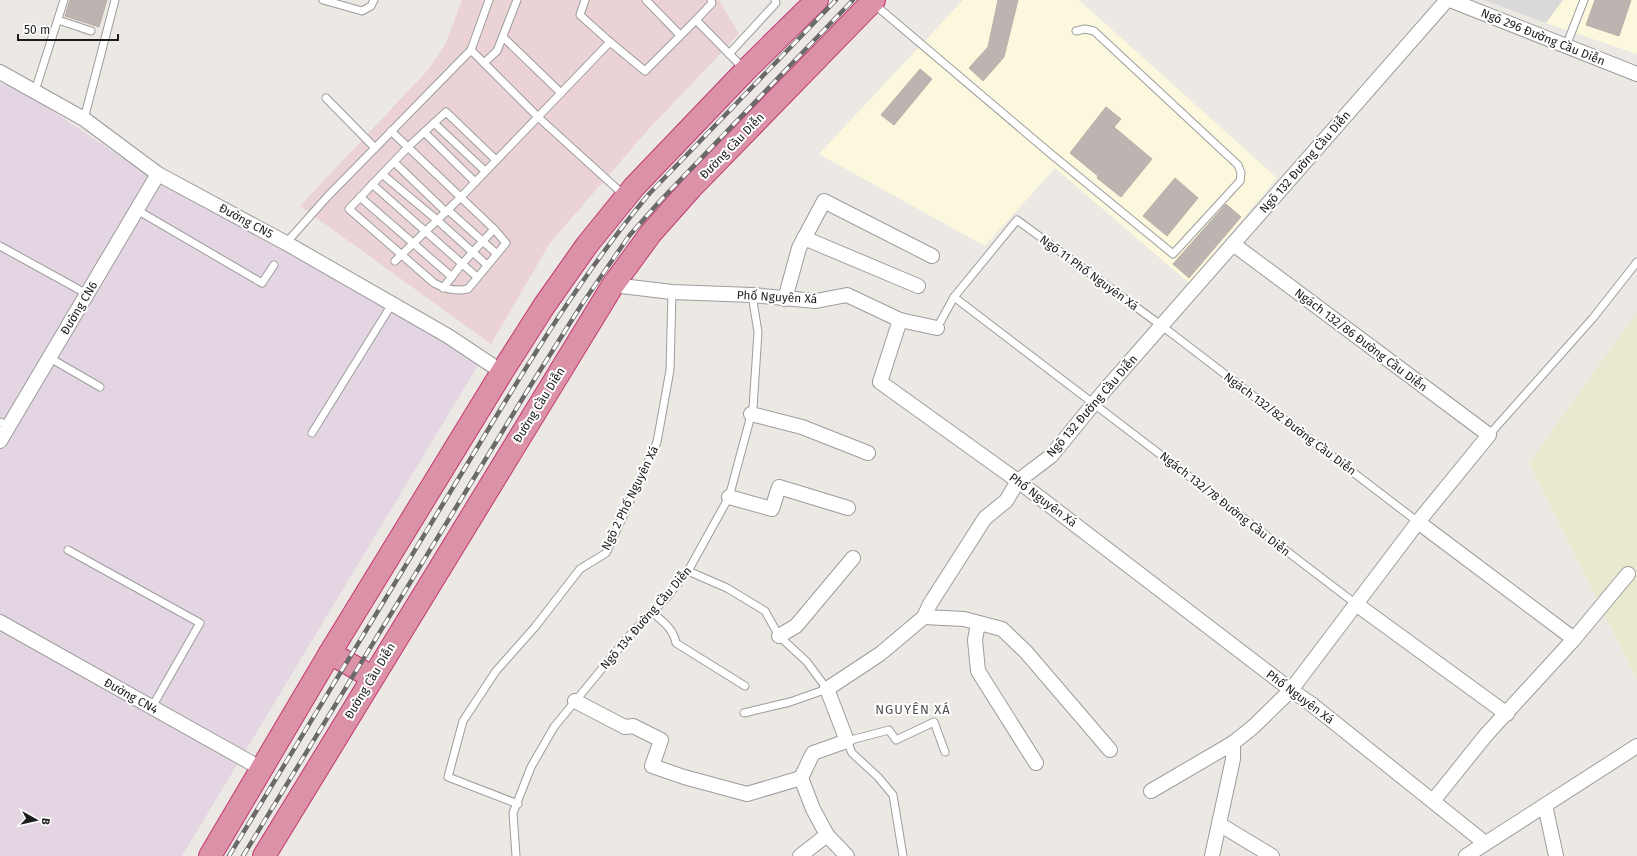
<svg xmlns="http://www.w3.org/2000/svg" width="1637" height="856" font-family="'Fira Sans',sans-serif">
  <style>
    .residential { fill: #dad9d9 }
    .commercial { fill: #ebd3d5 }
    .industrial { fill: #e4d5e3 }
    .education { fill: #fbf8dd }
    .farmland { fill: #e9e9d0 }
    .building { fill: #bcb4b0; stroke: #bcaea7 }
    .lines { fill: none; stroke-linecap: round; stroke-linejoin: round }
    .lane-casing { stroke: #9d9d9d; stroke-width: 9 }
    .street-casing { stroke: #9d9d9d; stroke-width: 16 }
    .highway-casing { stroke: #c33774; stroke-width: 24 }
    .lane { stroke: #fff; stroke-width: 7 }
    .street { stroke: #fff; stroke-width: 14 }
    .highway { stroke: #db92a7; stroke-width: 22 }
    .rail-casing { stroke: #6a6a6a; stroke-width: 4.5 }
    .rail { stroke: #fff; stroke-width: 3; stroke-dasharray: 9; stroke-linecap: butt }
    .labels { text-anchor: middle; dominant-baseline: central; stroke-width: 4; stroke-linejoin: round; paint-order: stroke }
    .street-label { font-size: 12px; fill: #1c1c1c; stroke: #fff }
    .neighbourhood-label { font-size: 13px; letter-spacing: 1px; fill: #4f4f4f; stroke: #fff }
  </style>
  <rect width="100%" height="100%" fill="#ece8e3"/>
  <!-- residential -->
  <path class="residential" d="M1484 0H1563L1546 23Z"/>
  <!-- commercial -->
  <path class="commercial" d="M462 0H719L739 34 647 131 550 243 491 344 300 206 427 71 445 45Z"/>
  <!-- industrial -->
  <path class="industrial" d="M0 83 20 89 121 157 432 331 480 362 182 856H0Z"/>
  <!-- education -->
  <g class="education">
    <path d="M963 0H1079L1277 178 1189 283 1055 168 985 246 819 154Z"/>
    <path d="M1563 0H1637V54L1546 23Z"/>
  </g>
  <!-- farmland -->
  <path class="farmland" d="M1637 312V680L1529 463Z"/>
  <!-- building -->
  <g class="building">
    <path d="M70 0H107L99 27 65 16Z"/>
    <path d="M998 0H1018L1004 57 983 81 969 68 988 47Z"/>
    <path d="M1595 0H1631L1619 36 1586 25Z"/>
    <path d="M920 69 932 79 894 125 881 115Z"/>
    <path d="M1106 107 1121 119 1114 127 1152 159 1121 197 1097 178 1098 176 1070 153Z"/>
    <path d="M1175 178 1198 198 1167 236 1143 216Z"/>
    <path d="M1226 204 1241 217 1189 278 1173 264Z"/>
  </g>
  <g class="lines">
    <!-- lane casing -->
    <g class="lane-casing">
      <g id="lane">
        <path d="M323 0 362 11 371 6 374 0"/>
        <path d="M646 0 680 35"/>
        <path d="M711 0 712 3 696 20 744 69"/>
        <path d="M874 4 1051 154 1173 254 1240 181 1241 173 1238 165 1094 31 1085 29 1076 31"/>
        <path d="M58 20 91 31"/>
        <path d="M503 37 561 93"/>
        <path d="M610 42 645 71 696 20"/>
        <path d="M1566 46 1584 0"/>
        <path d="M471 50 489 0"/>
        <path d="M729 54 776 3 775 0"/>
        <path d="M484 63 538 117 625 196"/>
        <path d="M35 91 64 0"/>
        <path d="M326 98 375 148"/>
        <path d="M84 119 115 0"/>
        <path d="M434 123 485 171"/>
        <path d="M391 131 494 229 461 265 443 288"/>
        <path d="M424 132 475 182"/>
        <path d="M394 162 446 212"/>
        <path d="M382 174 437 220 487 265"/>
        <path d="M372 184 477 277"/>
        <path d="M360 197 452 277"/>
        <path d="M137 210 262 283 274 265"/>
        <path d="M448 210 497 254"/>
        <path d="M494 229 506 243 468 289C455 292 445 289 434 283L349 209 408 147 446 112 496 160"/>
        <path d="M286 243 327 197 471 50 484 63 497 51 517 0"/>
        <path d="M0 246 87 294"/>
        <path d="M395 261 461 197 610 42 580 15 585 0"/>
        <path d="M954 297 1356 604"/>
        <path d="M937 328 954 297 1017 220 1162 326 1418 522"/>
        <path d="M50 358 100 387"/>
        <path d="M0 422 9 426"/>
        <path d="M312 433 392 304"/>
        <path d="M1489 435 1593 318 1637 262"/>
        <path d="M68 550 200 623 152 707"/>
        <path d="M688 571 727 588 765 611 779 636 807 662 827 689 790 702 744 713"/>
        <path d="M652 612C663 622 673 628 676 643L745 686"/>
        <path d="M518 804 448 777 463 721 496 671 535 627 580 569 606 553 657 442 670 370 672 292"/>
        <path d="M516 856 513 813 531 767 554 727 628 637 667 597 688 571 729 497 753 408 758 332 752 295"/>
        <path d="M903 856 893 795 878 777 852 753 847 741 889 730 896 740 934 722 945 752"/>
      </g>
    </g>
    <!-- street casing -->
    <g class="street-casing">
      <g id="street">
        <path d="M1450 0 1637 74"/>
        <path d="M0 72 84 119 158 174 286 243 448 336 502 372"/>
        <path d="M804 238 918 286"/>
        <path d="M613 285 672 292 752 295 816 301 847 295 900 320 880 382 1018 481 1291 690 1310 703 1485 843"/>
        <path d="M785 299 799 248 824 201 932 256"/>
        <path d="M900 320 937 328"/>
        <path d="M751 414 802 427 868 453"/>
        <path d="M0 441 158 174"/>
        <path d="M729 497 772 509 779 487 848 508"/>
        <path d="M1418 522 1574 639"/>
        <path d="M1356 604 1507 714"/>
        <path d="M924 617 964 619 1002 629 1026 652 1110 750"/>
        <path d="M0 622 262 769"/>
        <path d="M978 623 975 640 978 671 1036 763"/>
        <path d="M779 636 796 626 853 558"/>
        <path d="M575 701 625 727 633 726 661 740 652 766 684 777 747 794 801 778"/>
        <path d="M1151 791 1233 743 1253 727 1291 690 1418 522 1489 435 1233 244"/>
        <path d="M1433 801 1486 735 1574 639 1628 574"/>
        <path d="M1545 805 1556 856"/>
        <path d="M1219 824 1272 856"/>
        <path d="M800 856 827 835"/>
        <path d="M847 856 827 835 813 809 801 778 813 753 847 741 827 689 880 654 924 617 930 604 985 518 1006 501 1018 481 1051 456 1105 390 1447 0"/>
        <path d="M1212 856 1233 759V743"/>
        <path d="M1466 856 1637 746"/>
      </g>
    </g>
    <!-- highway casing -->
    <g class="highway-casing">
      <g id="highway">
        <path d="M330 653 372 677"/>
        <path d="M210 856 330 653 502 372 544 306 587 245 634 187 746 70 817 0"/>
        <path d="M264 856 613 285 651 233 691 188 874 0"/>
      </g>
    </g>
    <!-- lane -->
    <use href="#lane" class="lane"/>
    <!-- street -->
    <use href="#street" class="street"/>
    <!-- highway -->
    <use href="#highway" class="highway"/>
    <!-- rail casing -->
    <g class="rail-casing">
      <g id="rail">
        <path d="M229 856C306 729 383 602 460 476 519 379 576 281 649 194L836 0"/>
        <path d="M243 856 529 388 582 304 629 236 660 201 853 0"/>
      </g>
    </g>
    <!-- rail -->
    <use href="#rail" class="rail"/>
  </g>
  <g class="labels">
    <!-- street labels -->
    <g class="street-label">
      <text transform="translate(1543 37) rotate(22)">Ngõ 296 Đường Cầu Diễn</text>
      <text transform="translate(732 146) rotate(-46)">Đường Cầu Diễn</text>
      <text transform="translate(1305 162) rotate(-49)">Ngõ 132 Đường Cầu Diễn</text>
      <text transform="translate(246 221) rotate(28)">Đường CN5</text>
      <text transform="translate(1089 273) rotate(36)">Ngõ 11 Phố Nguyên Xá</text>
      <text transform="translate(777 297) rotate(3)">Phố Nguyên Xá</text>
      <text transform="translate(79 308) rotate(-59)">Đường CN6</text>
      <text transform="translate(1361 340) rotate(37)">Ngách 132/86 Đường Cầu Diễn</text>
      <text transform="translate(539 405) rotate(-58)">Đường Cầu Diễn</text>
      <text transform="translate(1092 406) rotate(-49)">Ngõ 132 Đường Cầu Diễn</text>
      <text transform="translate(1290 424) rotate(37)">Ngách 132/82 Đường Cầu Diễn</text>
      <text transform="translate(630 498) rotate(-64)">Ngõ 2 Phố Nguyên Xá</text>
      <text transform="translate(1043 500) rotate(37)">Phố Nguyên Xá</text>
      <text transform="translate(1225 504) rotate(38)">Ngách 132/78 Đường Cầu Diễn</text>
      <text transform="translate(646 618) rotate(-49)">Ngõ 134 Đường Cầu Diễn</text>
      <text transform="translate(370 681) rotate(-59)">Đường Cầu Diễn</text>
      <text transform="translate(131 696) rotate(29)">Đường CN4</text>
      <text transform="translate(1300 697) rotate(37)">Phố Nguyên Xá</text>
    </g>
    <!-- neighbourhood labels -->
    <g class="neighbourhood-label">
      <text x="913" y="709">NGUYÊN XÁ</text>
    </g>
  </g>
  <!-- north arrow -->
  <g transform="translate(36 820) rotate(98)" stroke="#ffffff" stroke-width="3" paint-order="stroke">
  <path d="M0-3L7 15L0 10L-7 15Z" fill="#1c1c1c"/>
  <text y="-6" font-size="11" font-weight="bold" text-anchor="middle" fill="#1c1c1c">B</text>
  </g>
  <!-- scale -->
  <path d="M18 34v6h100v-6" fill="none" stroke="#1c1c1c" stroke-width="2"/>
  <text x="24" y="34" font-size="12" fill="#1c1c1c" stroke="#ffffff" stroke-width="3" paint-order="stroke">50 m</text>
</svg>
